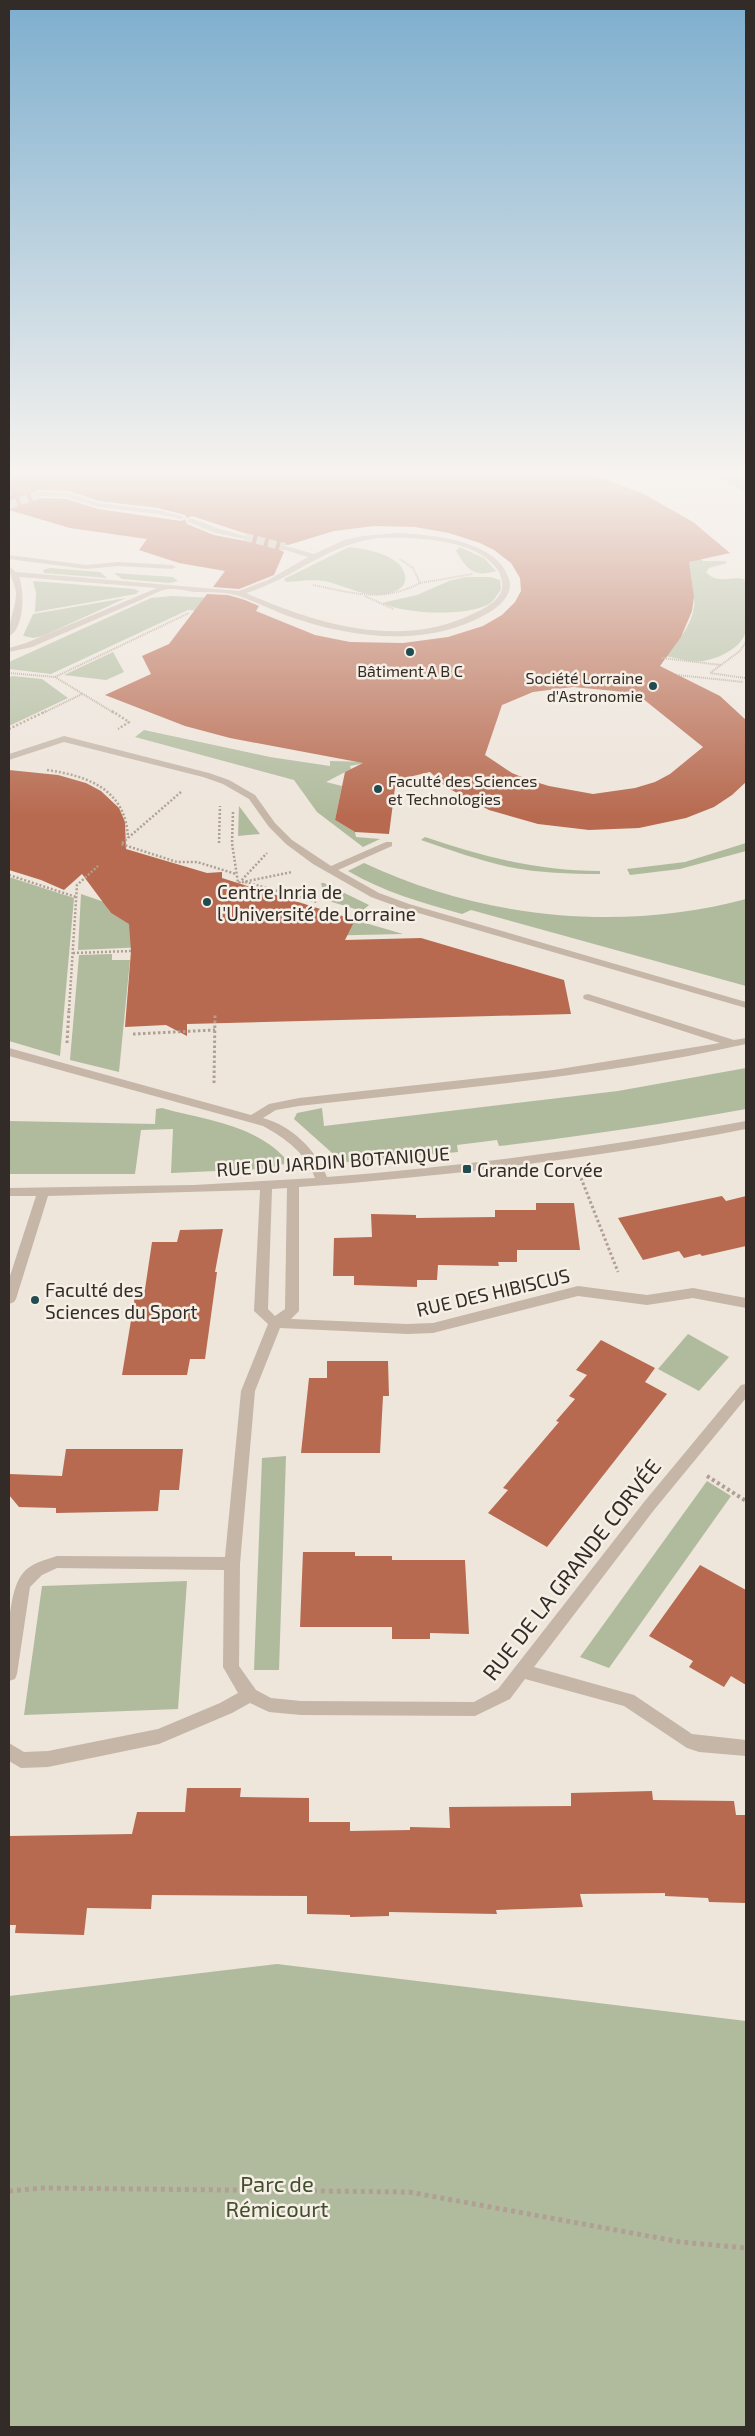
<svg xmlns="http://www.w3.org/2000/svg" width="755" height="2436" font-family="'Exo 2',sans-serif">
  <style>
    .green { fill: #b0bb9d }
    .building { fill: #b76a50; fill-rule: evenodd }
    .lines { fill: none; stroke-linecap: round; stroke-linejoin: round }
    .minor-tunnel { stroke: #c8c0b7; stroke-width: 8; stroke-dasharray: 8 4; stroke-linecap: butt }
    .path-far4 { stroke: #b0a093; stroke-width: 2; stroke-dasharray: 1 1; stroke-linecap: butt }
    .path-far3 { stroke: #b0a093; stroke-width: 2.5; stroke-dasharray: 2 2; stroke-linecap: butt }
    .path-far2 { stroke: #b0a093; stroke-width: 3; stroke-dasharray: 2.5 2.5; stroke-linecap: butt }
    .path-far1 { stroke: #b0a093; stroke-width: 4; stroke-dasharray: 3 3; stroke-linecap: butt }
    .path { stroke: #b0a093; stroke-width: 5; stroke-dasharray: 4 4; stroke-linecap: butt }
    .minor { fill: #c5b6a8; fill-rule: evenodd }
    .poi-dot { fill: #224b4f; stroke: #f6efe6; stroke-width: 2 }
    .labels { text-anchor: middle; dominant-baseline: central; stroke-width: 5; stroke-linejoin: round; paint-order: stroke }
    .far-poi-label { font-size: 16px; fill: #322b27; stroke: #f6efe6 }
    .poi-label { font-size: 19px; fill: #322b27; stroke: #f6efe6; text-anchor: start }
    .street-label { font-size: 19px; fill: #322b27; stroke: #f6efe6 }
    .near-street-label { font-size: 22px; fill: #322b27; stroke: #f6efe6 }
    .near-park-label { font-size: 22px; fill: #424e2e; stroke: #f6efe6 }
  </style>
  <rect width="100%" height="100%" fill="#eee5db"/>
  <!-- green -->
  <g class="green">
    <path d="M711 475H746V492Z"/>
    <path d="M349 547C367 549 401 555 405 575 407 585 400 589 393 592 371 601 346 586 325 581 312 579 298 581 286 582L284 579Z"/>
    <path d="M459 547 484 558 496 571C473 578 467 569 456 551Z"/>
    <path d="M700 557 703 561H725L727 563 709 568 706 572C718 586 733 574 746 580 746 596 750 616 746 631 742 648 719 658 704 661 692 663 677 658 665 656 679 641 697 619 694 597 692 586 686 574 682 563Z"/>
    <path d="M50 568 100 572 107 578 44 573 43 570Z"/>
    <path d="M114 573 173 577 178 581 169 583 122 579Z"/>
    <path d="M465 577H491L500 580 501 589C497 595 494 601 489 604 467 617 403 614 382 603L417 595 449 581Z"/>
    <path d="M33 581 134 589 139 591 136 594 35 612 36 593Z"/>
    <path d="M172 596 216 598 248 614 188 610 51 674 9 669V662L151 598Z"/>
    <path d="M126 598 43 636 34 638 23 636 33 614Z"/>
    <path d="M113 652 124 672 106 680 64 675Z"/>
    <path d="M12 676 42 679 68 698 9 726V678Z"/>
    <path d="M144 730 270 757 330 766V761L371 762 350 766 351 769 326 782 342 786 335 820 355 832 356 837 380 839 363 847 317 812 294 780 135 737Z"/>
    <path d="M239 806 260 834 238 836Z"/>
    <path d="M425 837C483 857 539 871 600 871V874C570 874 539 873 509 867 478 860 450 850 421 840Z"/>
    <path d="M746 843V851L680 869 630 875 627 869 685 862Z"/>
    <path d="M364 863C481 918 620 933 746 899V986L471 910 462 914C422 903 384 892 348 871Z"/>
    <path d="M9 877 74 898 60 1056 9 1041Z"/>
    <path d="M321 883H324L369 905 362 911 322 899 324 894Z"/>
    <path d="M81 894 113 905 108 909 111 913 168 946 78 950Z"/>
    <path d="M355 920 403 934 314 936Z"/>
    <path d="M112 954V960H130L119 1072 70 1060 79 955Z"/>
    <path d="M746 1068V1109C664 1124 582 1136 499 1146L497 1140 457 1145 458 1152 448 1153 347 1162 340 1160 294 1119 297 1113 322 1108 324 1126 618 1091Z"/>
    <path d="M162 1108C204 1120 253 1124 284 1157V1164L264 1169 171 1173 173 1129 141 1130 135 1174H9V1121L155 1124 156 1109Z"/>
    <path d="M688 1334 729 1357 699 1391 658 1369Z"/>
    <path d="M286 1456 279 1670H254L262 1458Z"/>
    <path d="M707 1481 731 1496 609 1668 580 1657Z"/>
    <path d="M187 1581 178 1709 24 1715 42 1586Z"/>
    <path d="M277 1964 746 2021V2427H9V1996Z"/>
  </g>
  <!-- building -->
  <g class="building">
    <path d="M9 475H593L644 494 693 522 730 553 689 562 694 597 692 611 681 637 660 666 720 696 746 720V782L732 795 714 807 686 818 639 828 589 830 538 824 489 810 446 787 430 772 396 780 389 834 355 832 335 820 345 772 363 763 230 738 185 726 105 695 151 674 142 656 169 644 207 594 228 595 245 600 259 606 256 611 315 635 350 642 403 643 448 637 483 626 502 615 515 602 521 591 520 578 511 563 494 550 480 543 449 533 415 527 374 526 334 531 288 545 281 544 280 550 284 552 274 575 239 589 213 587 225 571 179 563 139 550 147 539 70 528 9 510ZM38 490 69 491 99 501 158 508 185 515 187 518 181 521 98 509 67 499 38 498 36 492ZM192 516 250 535 251 538 245 541 214 535 187 524 185 519ZM573 687 615 691 642 698 703 747 670 774 655 782 635 788 593 794 549 786 529 780 512 773 485 755 502 705 533 692Z"/>
    <path d="M9 770 58 775 86 783 101 791 119 808 125 822 126 849 207 873 222 872V878L355 920 345 940 421 938 564 980 571 1014 187 1024V1036L166 1025 125 1027 131 951 129 924 111 913 82 874 64 890 41 880 9 870Z"/>
    <path d="M722 1196 726 1201 746 1196V1246L702 1256 700 1254 684 1258 679 1251 643 1260 618 1218Z"/>
    <path d="M536 1203H574L580 1250H517V1262H498L499 1266 438 1265 437 1280H417V1287L354 1285V1276H333L334 1238 372 1237 371 1214 416 1215V1218L495 1217V1210H536Z"/>
    <path d="M223 1229 215 1272H217L205 1359H190L187 1375H122L135 1296H144L152 1242H177L180 1230Z"/>
    <path d="M601 1340 655 1368 645 1382 667 1394 547 1547 488 1513 508 1490 503 1488 559 1422 556 1421 575 1399 569 1396 587 1375 576 1370Z"/>
    <path d="M327 1361H388L389 1396H383L380 1453H301L309 1378H327Z"/>
    <path d="M66 1449H183L179 1490H160L158 1511 56 1513V1508L19 1507 9 1495V1474L62 1476Z"/>
    <path d="M303 1552H355V1556H392V1560H465L469 1634 430 1633V1639H392V1627H300Z"/>
    <path d="M700 1565 746 1590V1685L731 1676 724 1687 689 1667 693 1661 649 1636Z"/>
    <path d="M187 1788H241L240 1797 309 1798V1822H350V1831L410 1830V1827L450 1828 449 1807 571 1806V1793L652 1791 653 1800 734 1801 736 1815H746V1903L709 1902 708 1898 665 1896V1893L580 1894 583 1907 496 1910 497 1914 389 1912V1916L350 1917V1915L307 1914V1896L152 1895 151 1909 87 1908 84 1935 15 1933 16 1925H9V1836L132 1834 137 1812H185Z"/>
  </g>
  <g class="lines">
    <!-- minor-tunnel -->
    <g class="minor-tunnel">
      <path d="M9 505 41 494"/>
      <path d="M245 537 285 547"/>
    </g>
    <!-- path-far4 -->
    <g class="path-far4">
      <path d="M420 583 473 574"/>
      <path d="M313 585C353 593 382 603 420 583L413 568 400 559"/>
      <path d="M365 596 393 609"/>
      <path d="M662 658 721 665"/>
      <path d="M9 673 55 677 114 713"/>
      <path d="M677 675 743 682"/>
      <path d="M55 677 189 613"/>
      <path d="M745 678 710 673 740 651 746 642"/>
      <path d="M43 713 82 694"/>
    </g>
    <!-- path-far3 -->
    <g class="path-far3">
      <path d="M112 711 129 722 118 729"/>
      <path d="M9 729 46 711"/>
      <path d="M47 770C89 776 126 790 128 838"/>
      <path d="M181 792 121 844 177 862H197L236 874"/>
      <path d="M233 812 232 843 238 883"/>
      <path d="M219 843 220 806"/>
      <path d="M9 875 76 897"/>
      <path d="M245 882 317 902"/>
      <path d="M238 883 292 872"/>
      <path d="M239 883 267 853"/>
      <path d="M73 953 131 951"/>
      <path d="M69 1010 77 885 98 866"/>
    </g>
    <!-- path-far2 -->
    <g class="path-far2">
      <path d="M133 1034 215 1030"/>
      <path d="M67 1043 69 1009"/>
      <path d="M214 1083 215 1014"/>
      <path d="M581 1178 618 1272"/>
    </g>
    <!-- path-far1 -->
    <path class="path-far1" d="M707 1476 746 1501"/>
    <!-- path -->
    <path class="path" d="M9 2191 44 2188 409 2192 681 2242 746 2248"/>
    <!-- minor -->
    <g class="minor">
      <path d="M41 492 68 493 99 503 158 510 185 517 181 519 158 514 98 507 67 497 38 496V492Z"/>
      <path d="M191 518 220 529 249 537 245 539 215 533 188 522 187 520Z"/>
      <path d="M396 533C429 534 498 540 509 579 513 592 503 603 493 610 432 649 353 639 288 616 272 610 256 602 239 596 226 591 208 593 194 592 186 591 176 588 168 589 156 591 141 601 129 605 97 619 64 633 32 647L9 652V648L26 643 157 588 19 577C25 590 24 630 9 636 8 622 16 608 16 593 15 583 9 575 9 566L16 572 239 591 268 580 308 557 282 549V545L314 554 344 540 363 536ZM379 538C413 537 479 538 499 572 502 579 504 587 500 594 494 605 477 612 466 617 394 648 315 623 246 593 296 578 324 545 379 538Z"/>
      <path d="M9 555 86 565 118 562 172 565 176 567 172 569 118 566 86 569 9 559Z"/>
      <path d="M64 736 209 773 229 780 255 795 275 823 292 840 331 866 386 842H392V846L338 870 379 893 409 904 746 1002V1008L401 908 371 897 313 864 286 844 269 827 249 799 223 784 203 777 64 742 9 760V754Z"/>
      <path d="M588 994 734 1040 746 1038V1044C600 1077 448 1089 299 1106L276 1110 263 1118C292 1126 316 1150 327 1177 468 1166 607 1147 746 1121V1129C598 1158 449 1176 299 1187V1311L291 1319 407 1324 433 1323 578 1286 647 1295 693 1288 746 1298V1308L693 1298 647 1305 578 1296 433 1333 407 1334 280 1328 255 1391 240 1564 239 1666 256 1690 271 1698 301 1701 474 1702 498 1689 644 1502 741 1385 746 1384V1398L654 1510 534 1667 634 1695 692 1734 746 1740V1756L699 1752 687 1748 624 1706 525 1679 510 1699 475 1716 301 1715 269 1712 250 1703 232 1713 159 1744 48 1767 21 1768 9 1761V1743L24 1752 48 1751 158 1729 220 1703 238 1693 223 1667 224 1570 57 1568 42 1575 30 1587 17 1674 15 1679 9 1681C7 1656 6 1593 23 1573 31 1563 45 1560 57 1556L225 1557 241 1391 268 1324 254 1311 260 1190 48 1196 16 1299 14 1302 9 1304V1279L36 1196H9V1188L194 1185 315 1178C306 1153 285 1138 263 1126L9 1056V1048L251 1115 269 1104 299 1098 554 1070 720 1043 584 999 583 997 584 995ZM287 1188 285 1309 275 1316 268 1309 272 1189Z"/>
    </g>
  </g>
  <!-- sky -->
  <linearGradient id="sky" x2="0" y2="1"><stop stop-color="#7daece"/><stop offset="0.58" stop-color="#f7f3ef"/><stop offset="1" stop-color="#f7f3ef" stop-opacity="0"/></linearGradient>
  <rect width="755" height="816" fill="url(#sky)"/>
  <!-- markers -->
  <g class="poi-dot">
    <circle cx="410" cy="652" r="5"/>
    <circle cx="653" cy="686" r="5"/>
    <circle cx="378" cy="789" r="5"/>
    <circle cx="207" cy="902" r="5"/>
    <rect x="462" y="1164" width="10" height="10" rx="2.5"/>
    <circle cx="35" cy="1300" r="5"/>
  </g>
  <g class="labels">
    <!-- far-poi labels -->
    <g class="far-poi-label">
      <text x="410" y="670">Bâtiment A B C</text>
      <text x="643" y="677" text-anchor="end">Société Lorraine<tspan x="643" dy="18">d'Astronomie</tspan></text>
      <text x="388" y="780" text-anchor="start">Faculté des Sciences<tspan x="388" dy="18">et Technologies</tspan></text>
    </g>
    <!-- poi labels -->
    <g class="poi-label">
      <text x="217" y="891">Centre Inria de<tspan x="217" dy="22">l'Université de Lorraine</tspan></text>
      <text x="477" y="1169">Grande Corvée</text>
      <text x="45" y="1289">Faculté des<tspan x="45" dy="22">Sciences du Sport</tspan></text>
    </g>
    <!-- street labels -->
    <g class="street-label">
      <text transform="translate(333 1161) rotate(-4)">RUE DU JARDIN BOTANIQUE</text>
      <text transform="translate(493 1292) rotate(-13)">RUE DES HIBISCUS</text>
    </g>
    <!-- near-street labels -->
    <g class="near-street-label">
      <text transform="translate(571 1569) rotate(-52)">RUE DE LA GRANDE CORVÉE</text>
    </g>
    <!-- near-park labels -->
    <g class="near-park-label">
      <text x="277" y="2183">Parc de<tspan x="277" dy="25">Rémicourt</tspan></text>
    </g>
  </g>
  <!-- border -->
  <rect width="755" height="2436" fill="none" stroke="#322b27" stroke-width="20"/>
</svg>
